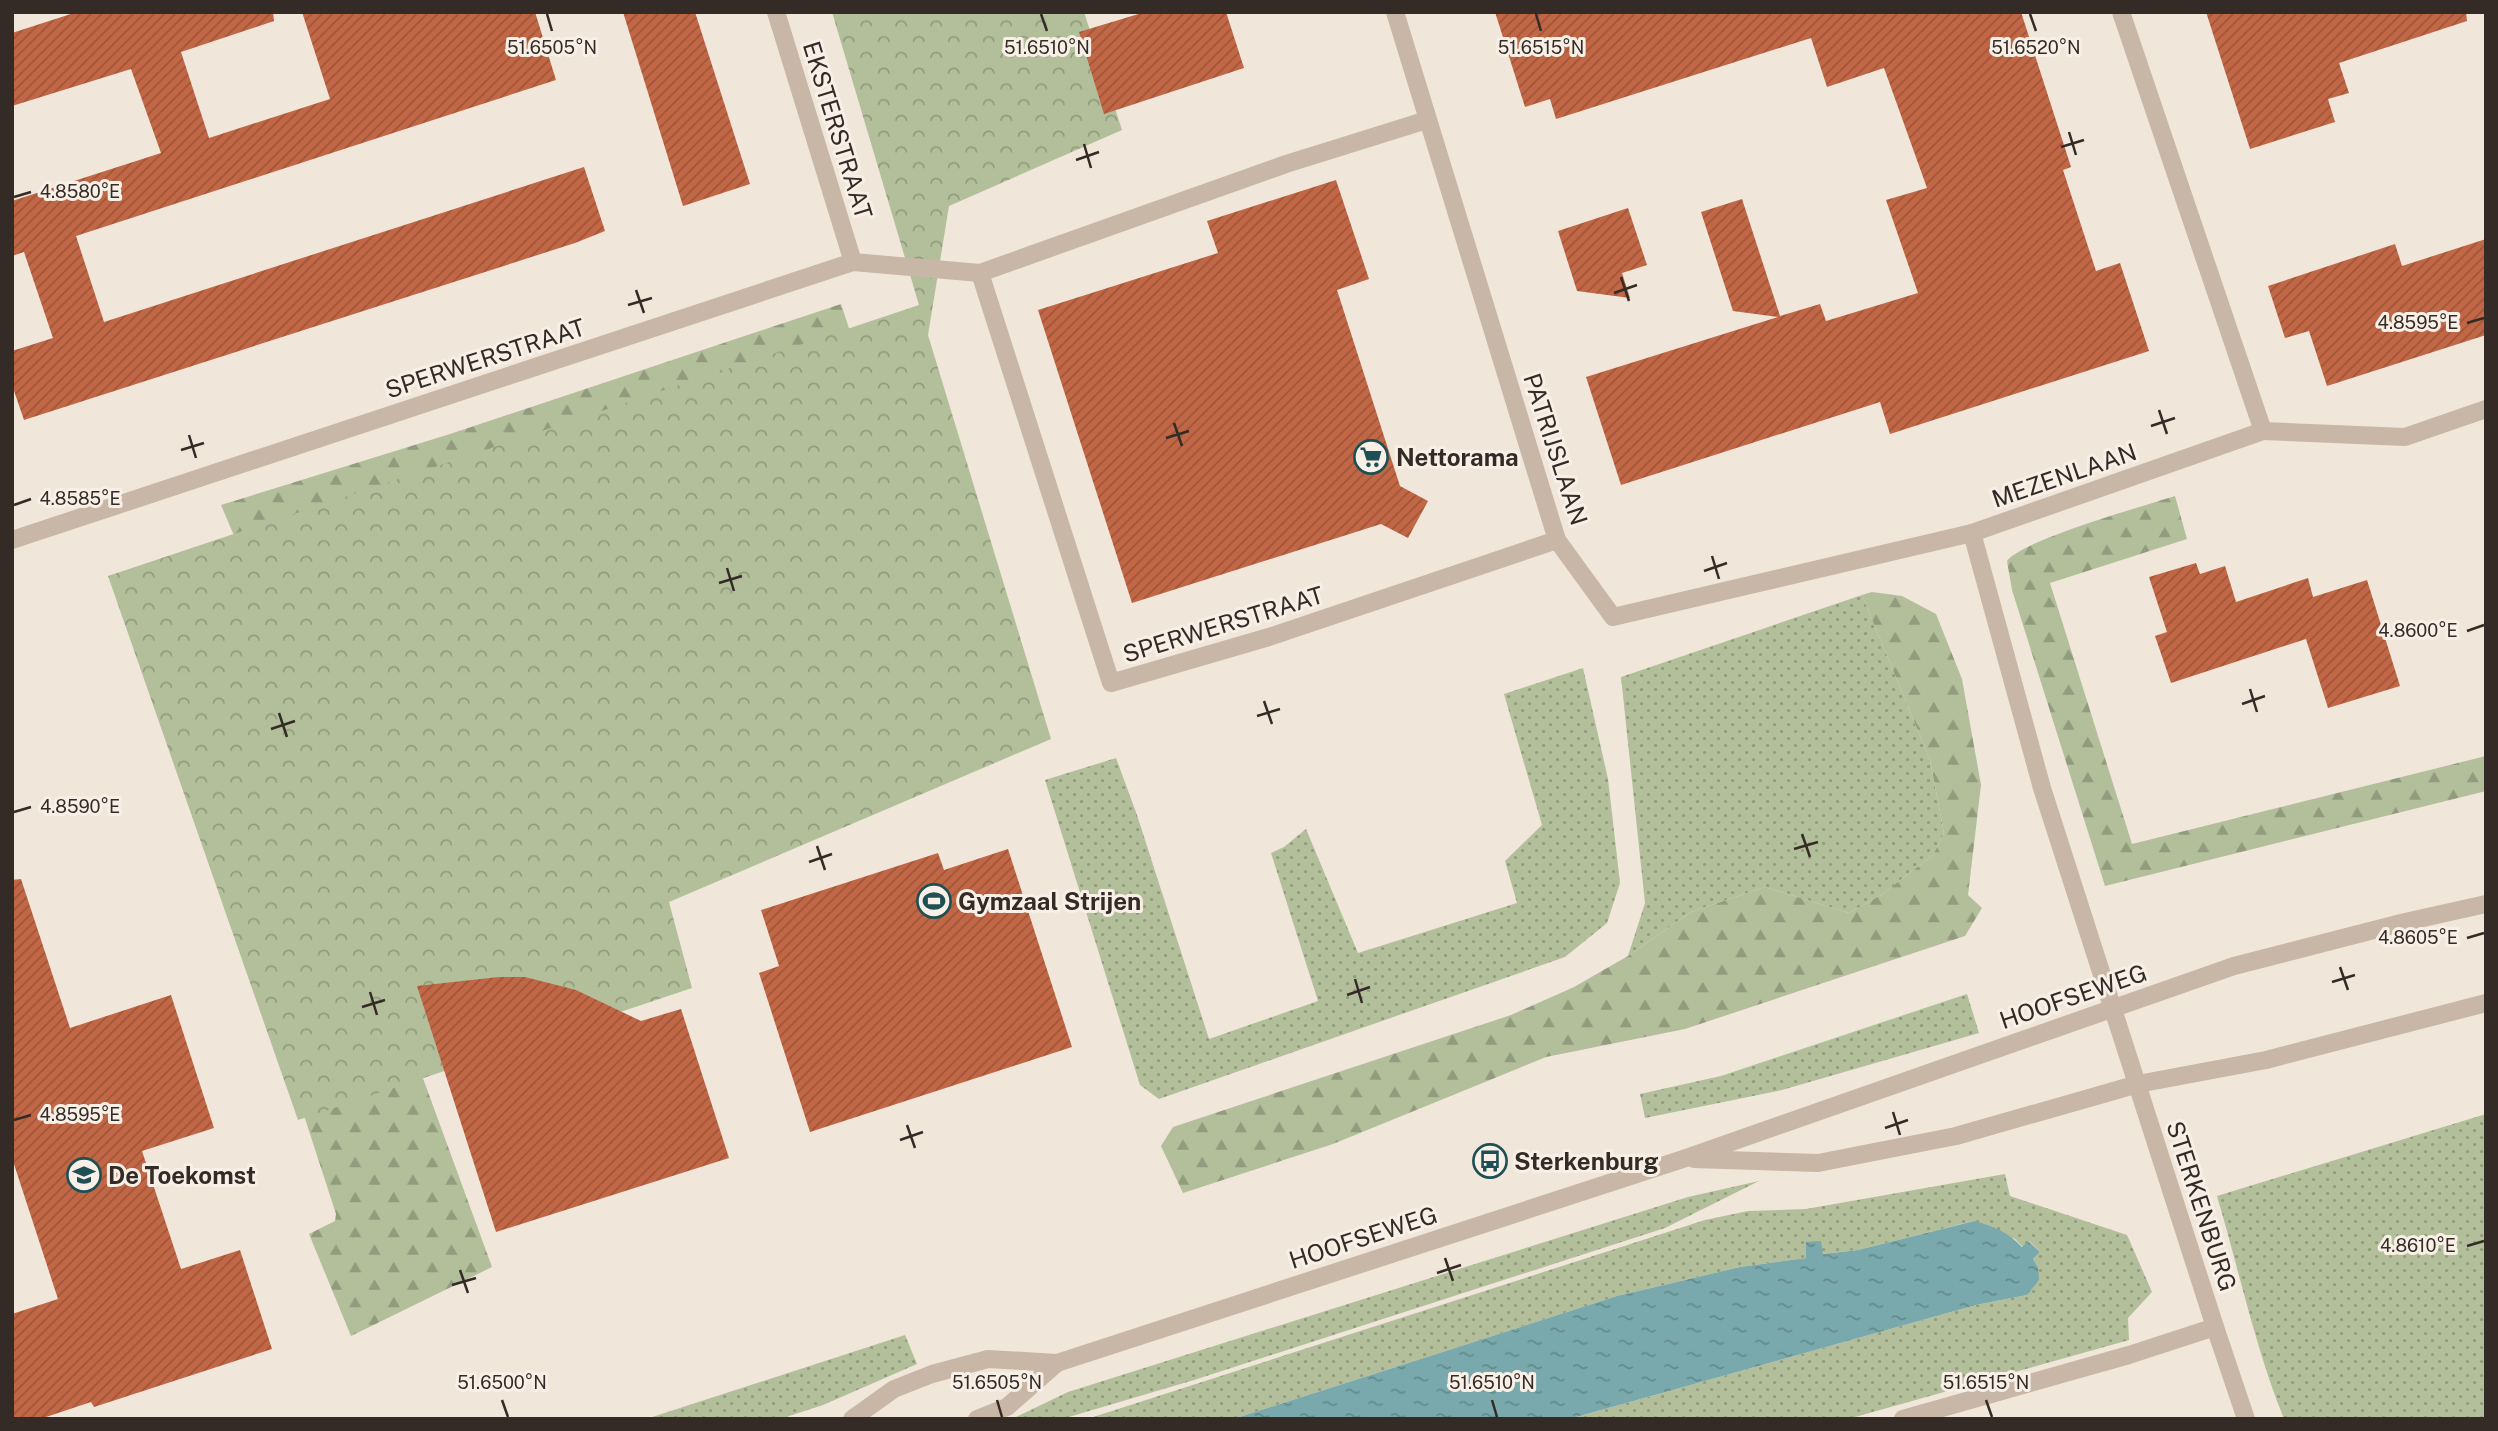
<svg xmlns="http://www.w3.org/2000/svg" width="2498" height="1431" font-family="'Public Sans',sans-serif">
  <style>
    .grass { fill: url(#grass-dots) }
    .forest { fill: url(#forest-firs) }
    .park { fill: url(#park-crowns) }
    .water { fill: url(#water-ripples) }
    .building { fill: url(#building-hatch) }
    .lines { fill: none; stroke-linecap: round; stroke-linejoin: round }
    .minor { stroke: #c8b6a6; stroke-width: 18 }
    .tertiary { stroke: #c8b6a6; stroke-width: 18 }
    .ticks { fill: none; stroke: #342b27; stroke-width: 2.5 }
    .labels { text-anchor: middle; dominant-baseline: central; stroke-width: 6; stroke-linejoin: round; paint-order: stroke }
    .street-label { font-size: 24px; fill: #342b27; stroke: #f8f0e6 }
    .poi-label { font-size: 24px; font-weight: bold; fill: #342b27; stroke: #f8f0e6; text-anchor: start }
    .ticks-label { font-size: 18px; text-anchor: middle; fill: #342b27; stroke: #f8f0e6; stroke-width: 6; stroke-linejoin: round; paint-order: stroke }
  </style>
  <defs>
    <pattern id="grass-dots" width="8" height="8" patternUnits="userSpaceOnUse" patternTransform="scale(1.75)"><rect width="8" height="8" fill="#b2bf9a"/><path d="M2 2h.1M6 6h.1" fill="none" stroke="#929b7e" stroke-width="1.8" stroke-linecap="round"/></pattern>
    <pattern id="forest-firs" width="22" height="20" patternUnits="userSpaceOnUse" patternTransform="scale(1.75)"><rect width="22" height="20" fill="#b2bf9a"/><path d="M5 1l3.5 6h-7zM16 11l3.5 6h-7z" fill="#929b7e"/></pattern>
    <pattern id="park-crowns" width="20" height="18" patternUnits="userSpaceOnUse" patternTransform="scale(1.75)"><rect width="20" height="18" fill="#b2bf9a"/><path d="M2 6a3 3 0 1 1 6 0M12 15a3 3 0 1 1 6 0" fill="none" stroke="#929b7e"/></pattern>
    <pattern id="water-ripples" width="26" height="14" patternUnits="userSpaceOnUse" patternTransform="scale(1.75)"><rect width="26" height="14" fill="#79a9ac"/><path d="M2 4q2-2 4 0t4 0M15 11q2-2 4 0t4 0" fill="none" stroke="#648a8c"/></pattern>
    <pattern id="building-hatch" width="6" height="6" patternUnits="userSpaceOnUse" patternTransform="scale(1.75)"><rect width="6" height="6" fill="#c26746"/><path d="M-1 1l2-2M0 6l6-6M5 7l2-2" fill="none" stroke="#9e553a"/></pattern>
  </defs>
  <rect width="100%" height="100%" fill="#f0e6da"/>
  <!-- grass -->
  <g class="grass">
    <path d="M1862 595 1930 760 1944 833 1933 855 1881 895 1849 913 1765 887 1691 912 1628 956 1645 903 1621 677Z"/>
    <path d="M1583 668 1608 779 1620 883 1607 923 1565 957 1159 1099 1140 1085 1045 780 1116 758 1137 815 1209 1039 1318 1001 1271 853 1284 847 1306 829 1358 953 1517 903 1505 861 1542 825 1504 694Z"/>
    <path d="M1967 994 1979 1033 1782 1090 1645 1118 1640 1094 1721 1076Z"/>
    <path d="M2486 1114V1419H2284C2255 1347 2239 1270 2217 1196Z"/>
    <path d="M2005 1174 2010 1196 2127 1235 2152 1292 2128 1318 2129 1340 1848 1419H1569L1976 1305 2027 1295 2038 1267 2033 1259 2040 1252 2029 1241 2023 1247 2015 1239 1973 1221 1858 1250 1822 1254 1807 1242 1806 1258 1740 1267 1617 1296 1233 1419H1087L1705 1220 1748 1211 1806 1209Z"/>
    <path d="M1759 1181 1665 1228 1194 1380 1062 1419H1012L1068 1392 1688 1197Z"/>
    <path d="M905 1335 917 1364 823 1405 780 1419H646Z"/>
  </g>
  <!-- forest -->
  <g class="forest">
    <path d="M841 304 867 383 241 552 221 505 450 434Z"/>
    <path d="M2175 496 2187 539 2050 583 2132 844 2486 756V791L2105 886 2012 590 2007 561C2022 540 2144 506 2175 496Z"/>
    <path d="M1872 592 1902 596 1936 614 1962 679 1981 785 1968 895 1982 908 1965 936 1685 1029 1546 1057 1333 1144 1183 1193 1161 1146 1173 1127 1511 1015 1574 987 1628 956 1691 912 1765 887 1849 913 1881 895 1933 855 1944 833 1930 760 1862 595Z"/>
    <path d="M274 1023 413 1051 492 1267 351 1336 309 1234 335 1221 336 1214Z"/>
  </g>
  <!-- park -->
  <path class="park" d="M832 12H1084L1122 130 949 206 928 335 1051 739 669 902 692 988 298 1120 108 576 919 305Z"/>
  <!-- water -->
  <path class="water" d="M1974 1221C1993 1226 2008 1232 2022 1247L2028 1241 2040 1252 2033 1259 2038 1267 2039 1280 2027 1295 1976 1305 1569 1419H1233L1617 1296 1740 1267 1806 1258V1242L1821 1241 1823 1254 1858 1250Z"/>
  <!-- building -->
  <g class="building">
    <path d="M77 12H273L274 21 181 52 209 138 330 99 302 12H535L556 80 76 236 104 322 584 167 605 231 575 243 24 420 12 385V351L53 338 24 252 12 256V201L161 153 131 69 12 106V33Z"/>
    <path d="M623 12H695L750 184 683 206Z"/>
    <path d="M1145 12H1226L1244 68 1104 114 1079 32Z"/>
    <path d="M1495 12H2021L2071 167 2063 170 2096 271 2120 263 2149 351 1890 434 1880 402 1621 485 1586 377 1778 317 1733 311 1701 212 1742 199 1780 316 1820 304 1826 321 1918 293 1886 200 1927 188 1884 68 1827 87 1811 38 1556 119 1550 99 1525 107Z"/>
    <path d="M2206 12H2466L2467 21 2339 63 2349 93 2328 99 2335 122 2250 149Z"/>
    <path d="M1336 180 1369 279 1337 290 1400 486 1428 501 1408 538 1381 524 1132 603 1038 310 1218 253 1207 221Z"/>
    <path d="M1628 208 1647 265 1622 273 1630 298 1577 291 1558 231Z"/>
    <path d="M2486 239V335L2327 386 2309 331 2285 338 2268 286 2395 244 2402 266Z"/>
    <path d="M2196 563 2200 574 2225 566 2236 602 2308 578 2313 597 2367 580 2400 686 2328 708 2306 639 2171 683 2155 636 2167 632 2149 577Z"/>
    <path d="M1008 849 1072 1047 810 1132 759 973 779 966 761 910 938 853 944 870Z"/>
    <path d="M21 879 70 1028 171 995 214 1128 142 1151 181 1269 240 1250 272 1349 94 1407 91 1402 40 1419H12V1314L58 1299 12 1158V880Z"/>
    <path d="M499 977H525L576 990 641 1021 681 1009 729 1158 496 1232 417 986Z"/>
  </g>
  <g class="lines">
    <!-- minor -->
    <g class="minor">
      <path d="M776 12 853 262"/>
      <path d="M1395 12 1557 540 1613 617 1972 533"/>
      <path d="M2121 12 2263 431 1972 533 2042 788 2215 1327 2246 1419"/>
      <path d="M1427 120 1286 164 980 273 1111 683 1269 637 1557 540"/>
      <path d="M2263 431 2405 437 2486 409"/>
      <path d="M12 540 853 262 980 273"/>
      <path d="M1903 1419 2129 1355 2215 1327"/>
    </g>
    <!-- tertiary -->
    <g class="tertiary">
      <path d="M1694 1159 1818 1163 1956 1136 2138 1084 2266 1060 2486 1003"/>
      <path d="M852 1419 894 1389 932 1374 988 1359 1057 1363 1683 1159 2234 966 2405 922 2486 904"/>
      <path d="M977 1419 1007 1407 1057 1363"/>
    </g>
  </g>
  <!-- ticks -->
  <path class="ticks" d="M547 14 552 31M1041 14 1047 31M1536 14 1541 31M2030 14 2036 31M2069 132 2076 155M1084 144 1091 168M2061 147 2084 140M1076 160 1099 152M14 197 31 192M1621 277 1629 301M636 290 644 313M1614 293 1637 285M628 305 652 298M2467 323 2484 318M2159 410 2167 434M1174 423 1182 446M2151 426 2175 418M189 435 196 458M1166 438 1189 431M181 450 204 443M14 505 31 499M1712 556 1719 579M727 568 734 591M1704 571 1727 563M719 583 742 576M2467 631 2484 625M2250 689 2257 712M1264 701 1272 724M2242 704 2265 696M279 713 287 737M1257 716 1280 709M271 729 295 721M14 812 31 807M1802 834 1810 857M817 846 825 870M1794 849 1818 842M809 862 832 854M2467 938 2484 933M2340 967 2348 990M1355 979 1362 1003M2332 982 2355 975M370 992 377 1015M1347 995 1370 987M362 1007 385 1000M1893 1112 1900 1135M14 1120 31 1115M907 1125 915 1148M1885 1128 1908 1120M900 1140 923 1132M2467 1246 2484 1241M1445 1258 1453 1281M460 1270 468 1293M1437 1273 1461 1265M452 1285 476 1278M502 1400 508 1417M997 1400 1002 1417M1492 1400 1497 1417M1986 1400 1992 1417"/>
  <!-- icons -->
  <defs>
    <g id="supermarket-ring" transform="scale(1.75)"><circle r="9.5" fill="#f8f0e6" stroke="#1e4f54" stroke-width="1.5"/><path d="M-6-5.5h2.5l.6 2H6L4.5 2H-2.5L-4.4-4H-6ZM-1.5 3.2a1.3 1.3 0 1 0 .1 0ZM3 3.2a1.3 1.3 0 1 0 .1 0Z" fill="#1e4f54"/></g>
    <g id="stadium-ring" transform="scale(1.75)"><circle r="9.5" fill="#f8f0e6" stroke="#1e4f54" stroke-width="1.5"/><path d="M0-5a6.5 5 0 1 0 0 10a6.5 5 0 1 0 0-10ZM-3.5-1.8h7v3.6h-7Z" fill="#1e4f54"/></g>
    <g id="bus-ring" transform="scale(1.75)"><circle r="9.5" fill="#f8f0e6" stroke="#1e4f54" stroke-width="1.5"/><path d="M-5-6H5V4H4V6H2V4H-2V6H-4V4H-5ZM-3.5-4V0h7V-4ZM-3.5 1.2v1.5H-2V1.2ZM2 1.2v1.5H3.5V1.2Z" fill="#1e4f54"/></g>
    <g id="school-ring" transform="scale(1.75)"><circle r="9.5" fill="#f8f0e6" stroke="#1e4f54" stroke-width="1.5"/><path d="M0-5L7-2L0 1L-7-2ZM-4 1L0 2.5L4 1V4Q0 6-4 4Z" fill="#1e4f54"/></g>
  </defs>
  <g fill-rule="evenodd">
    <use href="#supermarket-ring" x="1371" y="457"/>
    <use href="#stadium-ring" x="934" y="901"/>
    <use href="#bus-ring" x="1490" y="1161"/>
    <use href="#school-ring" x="84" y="1175"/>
  </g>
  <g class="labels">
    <!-- street labels -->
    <g class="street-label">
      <text transform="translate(838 130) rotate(73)">EKSTERSTRAAT</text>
      <text transform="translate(485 358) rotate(-18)">SPERWERSTRAAT</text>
      <text transform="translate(1556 449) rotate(72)">PATRIJSLAAN</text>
      <text transform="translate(2064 475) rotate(-19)">MEZENLAAN</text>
      <text transform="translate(1223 624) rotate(-17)">SPERWERSTRAAT</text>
      <text transform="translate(2073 996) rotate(-19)">HOOFSEWEG</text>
      <text transform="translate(2202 1206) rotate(72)">STERKENBURG</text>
      <text transform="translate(1363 1237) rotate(-18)">HOOFSEWEG</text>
    </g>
    <!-- poi labels -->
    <g class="poi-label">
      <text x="1396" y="457">Nettorama</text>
      <text x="958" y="901">Gymzaal Strijen</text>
      <text x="1514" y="1161">Sterkenburg</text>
      <text x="108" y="1175">De Toekomst</text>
    </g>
  </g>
  <g class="ticks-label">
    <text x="552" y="54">51.6505°N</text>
    <text x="1047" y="54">51.6510°N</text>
    <text x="1541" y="54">51.6515°N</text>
    <text x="2036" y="54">51.6520°N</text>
    <text x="80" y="198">4.8580°E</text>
    <text x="2418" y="329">4.8595°E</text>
    <text x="80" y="505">4.8585°E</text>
    <text x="2418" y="637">4.8600°E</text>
    <text x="80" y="813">4.8590°E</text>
    <text x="2418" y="944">4.8605°E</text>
    <text x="80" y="1121">4.8595°E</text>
    <text x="2418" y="1252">4.8610°E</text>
    <text x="1986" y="1389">51.6515°N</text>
    <text x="502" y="1389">51.6500°N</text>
    <text x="997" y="1389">51.6505°N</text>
    <text x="1492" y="1389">51.6510°N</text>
  </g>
  <!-- border -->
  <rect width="2498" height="1431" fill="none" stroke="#342b27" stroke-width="28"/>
</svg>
